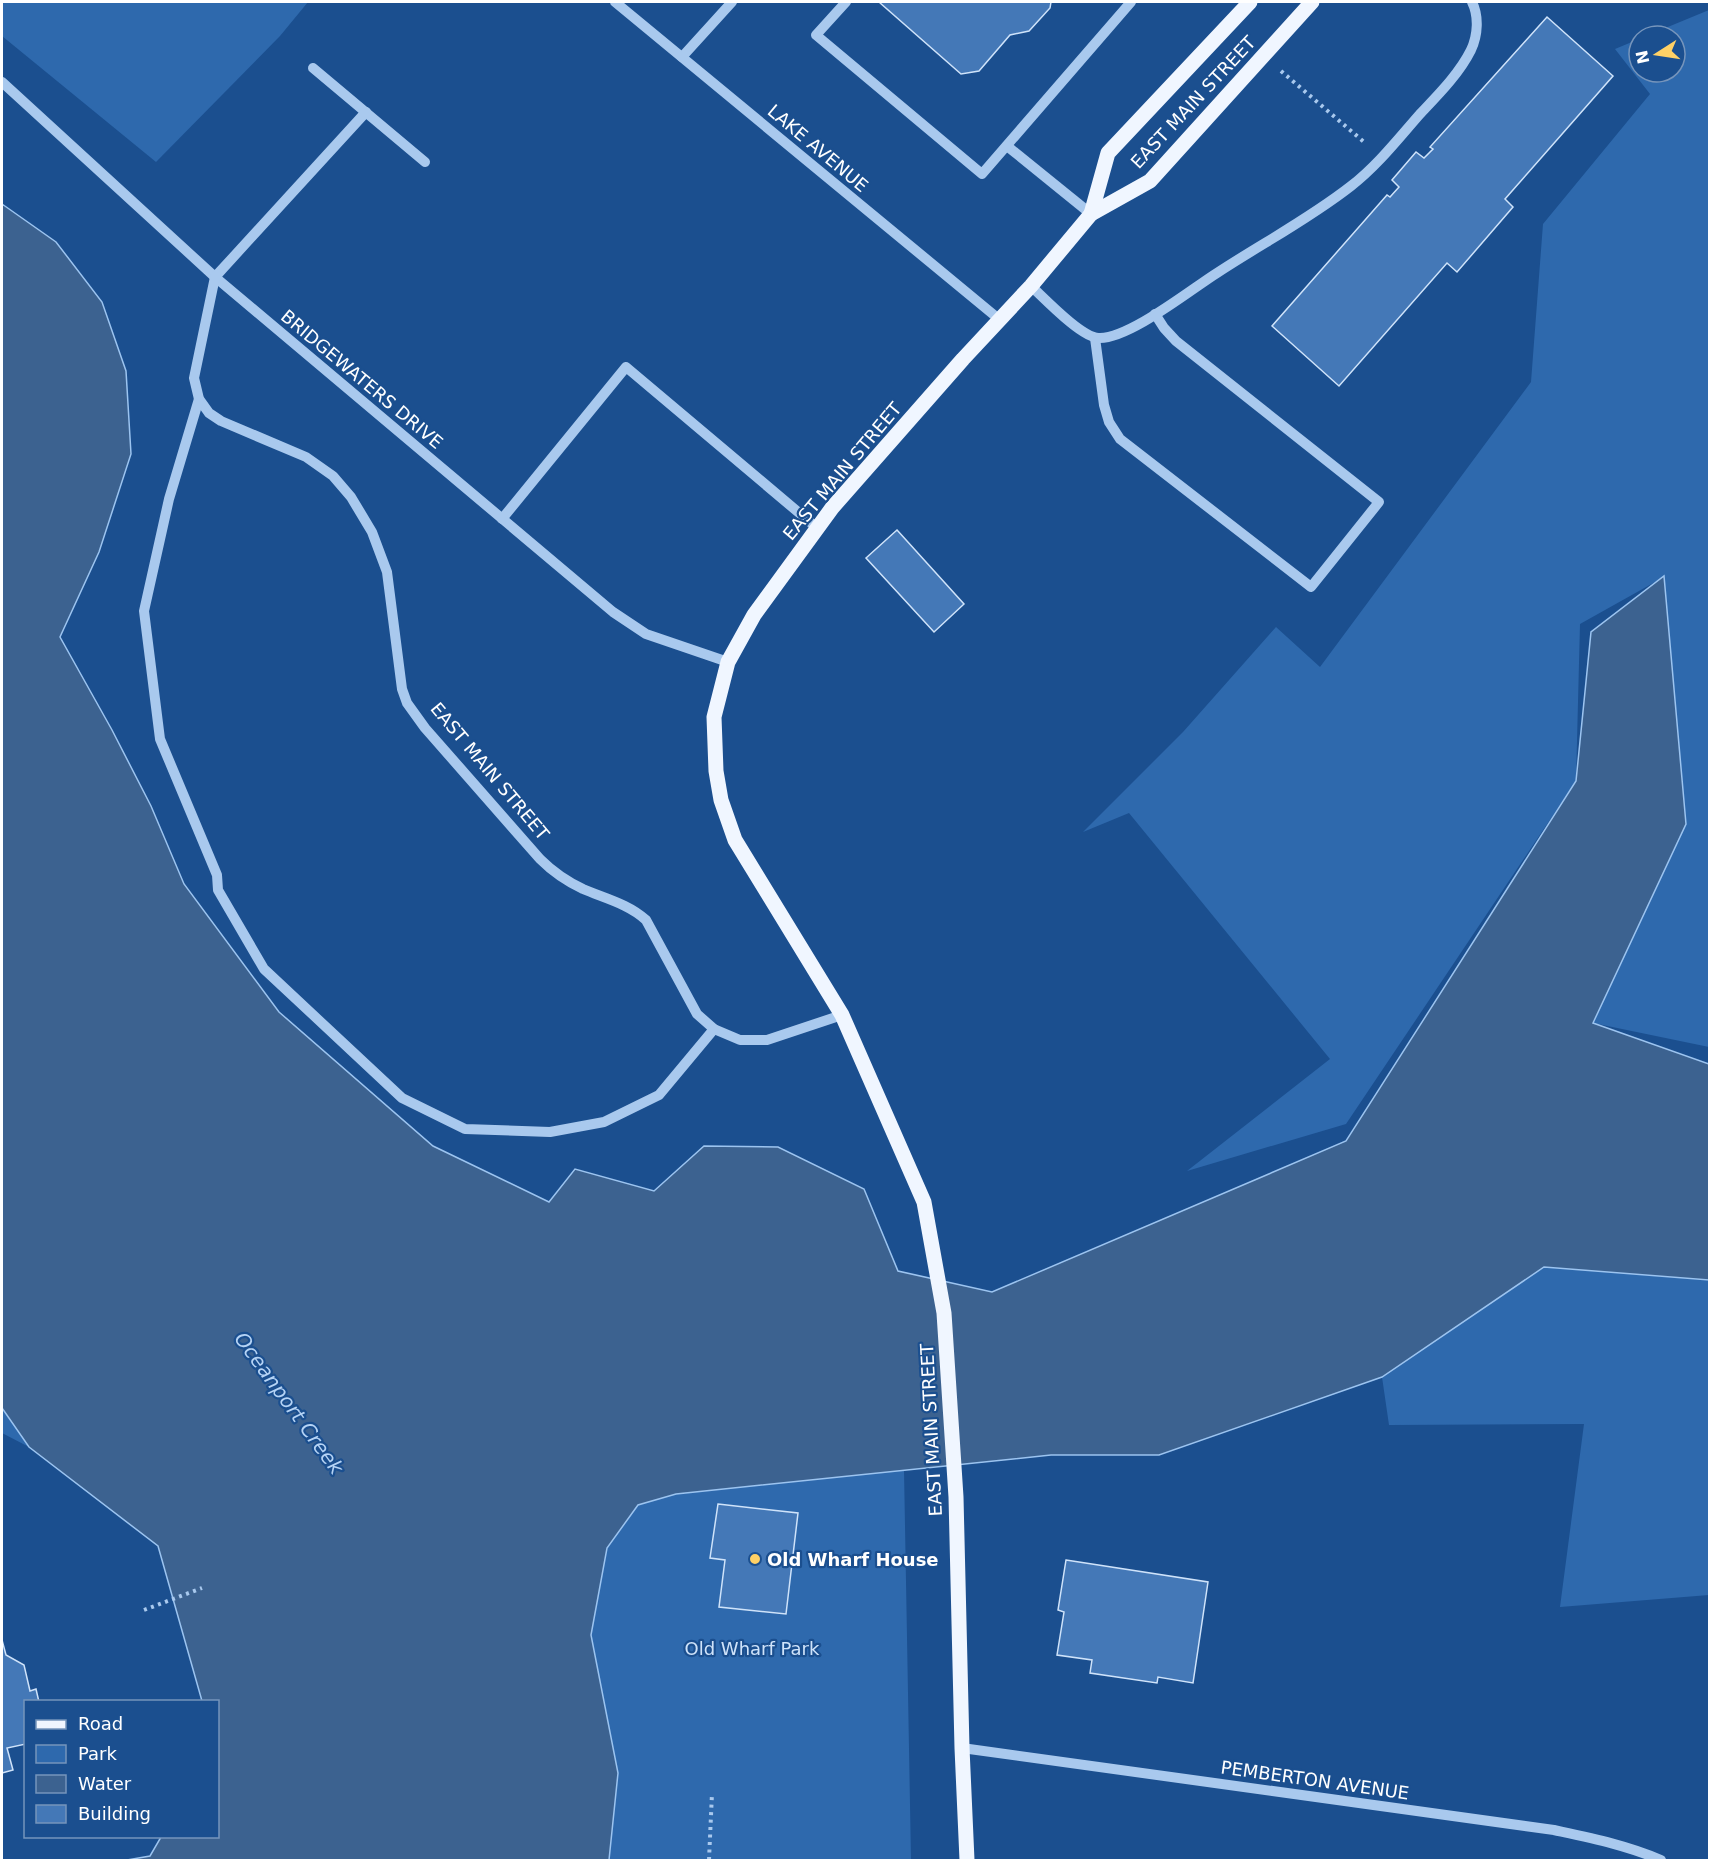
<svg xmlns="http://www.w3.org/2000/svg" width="1711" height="1862" font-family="'DejaVu Sans',sans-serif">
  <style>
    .green { fill: #2e69ad }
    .water { fill: #3c6290; stroke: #9cc4f0; stroke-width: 1.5 }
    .building { fill: #4478b7; stroke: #cfe3fa; stroke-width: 1.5 }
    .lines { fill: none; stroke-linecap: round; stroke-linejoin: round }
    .path { stroke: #a9c9ee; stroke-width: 4; stroke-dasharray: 3 4.5; stroke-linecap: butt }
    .minor { stroke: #a9c9ee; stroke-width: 10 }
    .major { stroke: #f0f6ff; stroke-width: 15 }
    .poi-dot { fill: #ffd166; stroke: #1b4f8f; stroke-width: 2 }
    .labels { text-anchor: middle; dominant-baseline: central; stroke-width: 4.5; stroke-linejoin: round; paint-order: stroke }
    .street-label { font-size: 18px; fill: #fff; stroke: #1b4f8f }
    .poi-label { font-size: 18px; font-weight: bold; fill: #fff; stroke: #1b4f8f; text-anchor: start }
    .park-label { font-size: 18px; fill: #cfe3fa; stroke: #1b4f8f }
    .water-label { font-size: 20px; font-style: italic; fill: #b5d3f5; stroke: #1b4f8f }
  </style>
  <rect width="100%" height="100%" fill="#1b4f8f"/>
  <!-- green -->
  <g class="green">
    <path d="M2 2H308L280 36 156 162 2 36Z"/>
    <path d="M1709 10V1047L1593 1023 1686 824 1664 577 1580 624 1576 781 1346 1124 1187 1171 1330 1059 1129 813 1083 832 1183 732 1276 627 1320 667 1531 382 1543 224 1650 94 1615 49 1639 39V72H1675V36H1646Z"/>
    <path d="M1544 1267 1709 1280V1595L1560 1607 1584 1424 1389 1425 1382 1377Z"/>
    <path d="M2 1408 29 1447 2 1433Z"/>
    <path d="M904 1470 911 1860H609L618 1773 591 1635 607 1548 638 1505 676 1494Z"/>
  </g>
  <!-- water -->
  <path class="water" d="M2 204 56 242 102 302 126 371 131 454 99 552 60 637 112 730 151 806 184 884 279 1012 433 1146 549 1202 575 1169 654 1191 704 1146 778 1147 864 1189 898 1271 992 1292 1346 1141 1576 781 1591 632 1664 576 1686 824 1593 1023 1709 1064V1280L1544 1267 1382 1377 1159 1455H1051L676 1494 638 1505 607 1548 591 1635 618 1773 609 1860H127L150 1856 161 1837 218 1836V1702L202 1701 158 1546 29 1447 2 1408Z"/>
  <!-- building -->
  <g class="building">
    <path d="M879 2H1051L1050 8 1029 31 1010 35 979 71 961 74Z"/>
    <path d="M1547 17 1613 76 1505 199 1513 207 1457 272 1447 263 1339 386 1272 326 1387 195 1390 197 1399 187 1392 180 1416 152 1424 158 1433 149 1430 147Z"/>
    <path d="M897 530 964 604 934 632 866 558Z"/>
    <path d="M718 1504 798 1513 786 1614 719 1607 725 1560 710 1558Z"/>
    <path d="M1066 1560 1208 1582 1193 1683 1158 1677 1157 1683 1090 1673 1092 1660 1057 1655 1064 1612 1058 1610Z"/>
    <path d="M2 1640 6 1655 24 1665 30 1691 36 1689 39 1702H26V1744L7 1748 13 1770 2 1773Z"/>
  </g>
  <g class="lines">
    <!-- path -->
    <g class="path">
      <path d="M1281 71 1364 142"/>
      <path d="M144 1610 202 1588"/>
      <path d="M709 1860 712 1793"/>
    </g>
    <!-- minor -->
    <g class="minor">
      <path d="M615 2 1000 320"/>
      <path d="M846 2 816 35 982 174 1131 2"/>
      <path d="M682 57 732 2"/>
      <path d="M313 68 425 162"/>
      <path d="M2 82 215 277 613 612 646 634 728 662"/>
      <path d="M366 112 215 277 194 378 199 399 209 413 221 421 306 457 333 476 351 497 372 532 387 572 402 689 407 703 425 728 540 859C553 872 566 881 583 889 604 898 629 904 646 920L697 1014 714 1029 740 1040H767L842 1015"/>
      <path d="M1007 146 1091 214"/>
      <path d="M1031 286C1045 299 1082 338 1099 338 1129 339 1190 290 1217 273 1261 244 1309 219 1351 186 1377 166 1398 139 1420 114 1438 95 1459 74 1471 50 1478 35 1479 16 1472 2"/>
      <path d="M1095 338 1104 405 1109 422 1120 439 1311 587 1379 502 1176 341 1164 328 1155 314"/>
      <path d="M199 399 169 499 144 611 160 739 217 875 218 890 264 969 402 1098 465 1129 550 1132 604 1122 659 1095 714 1029"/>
      <path d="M502 519 626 367 817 528"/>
      <path d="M962 1748 1554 1830C1591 1838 1626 1845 1661 1860"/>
    </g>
    <!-- major -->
    <g class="major">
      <path d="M1091 214 1108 153 1250 2"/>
      <path d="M967 1860 962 1748 956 1497 944 1313 924 1202 842 1015 735 840 721 800 716 771 714 717 728 662 754 615 832 508 963 359 1031 286 1091 214 1150 181 1312 2"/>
    </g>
  </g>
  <!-- markers -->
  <circle class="poi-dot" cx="755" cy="1559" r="6"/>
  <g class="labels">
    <!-- street labels -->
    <g class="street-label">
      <text transform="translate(1193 102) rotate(-47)">EAST MAIN STREET</text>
      <text transform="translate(818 148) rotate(40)">LAKE AVENUE</text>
      <text transform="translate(362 379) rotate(40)">BRIDGEWATERS DRIVE</text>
      <text transform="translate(842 471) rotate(-50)">EAST MAIN STREET</text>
      <text transform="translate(490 771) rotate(50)">EAST MAIN STREET</text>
      <text transform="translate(931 1430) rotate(-93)">EAST MAIN STREET</text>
      <text transform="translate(1315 1780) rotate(8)">PEMBERTON AVENUE</text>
    </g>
    <!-- poi labels -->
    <g class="poi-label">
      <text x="767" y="1559">Old Wharf House</text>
    </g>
    <!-- park labels -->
    <g class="park-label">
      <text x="752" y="1648">Old Wharf Park</text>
    </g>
    <!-- water labels -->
    <g class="water-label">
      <text transform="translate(289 1403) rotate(54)">Oceanport Creek</text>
    </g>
  </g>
  <!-- border -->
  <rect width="1711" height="1862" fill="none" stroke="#ffffff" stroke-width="6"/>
  <!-- legend -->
  <rect x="24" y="1700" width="195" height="138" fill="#1b4f8f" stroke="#7695bc" stroke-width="1.5"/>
  <rect x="36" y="1720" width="30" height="9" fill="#f0f6ff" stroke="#7695bc" stroke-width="1.5"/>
  <text x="78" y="1730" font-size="18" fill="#ffffff">Road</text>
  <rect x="36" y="1745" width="30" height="18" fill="#2e69ad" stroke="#7695bc" stroke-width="1.5"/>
  <text x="78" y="1760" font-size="18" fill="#ffffff">Park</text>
  <rect x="36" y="1775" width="30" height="18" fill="#3c6290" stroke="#7695bc" stroke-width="1.5"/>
  <text x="78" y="1790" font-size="18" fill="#ffffff">Water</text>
  <rect x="36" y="1805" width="30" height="18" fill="#4478b7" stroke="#7695bc" stroke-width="1.5"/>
  <text x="78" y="1820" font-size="18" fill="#ffffff">Building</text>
  <!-- north arrow -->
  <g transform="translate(1657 54) rotate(258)"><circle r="28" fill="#1b4f8f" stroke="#7695bc" stroke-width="1.5"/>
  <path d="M0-4.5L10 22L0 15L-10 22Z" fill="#ffd166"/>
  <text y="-9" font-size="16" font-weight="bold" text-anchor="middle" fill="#ffffff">N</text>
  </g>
</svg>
